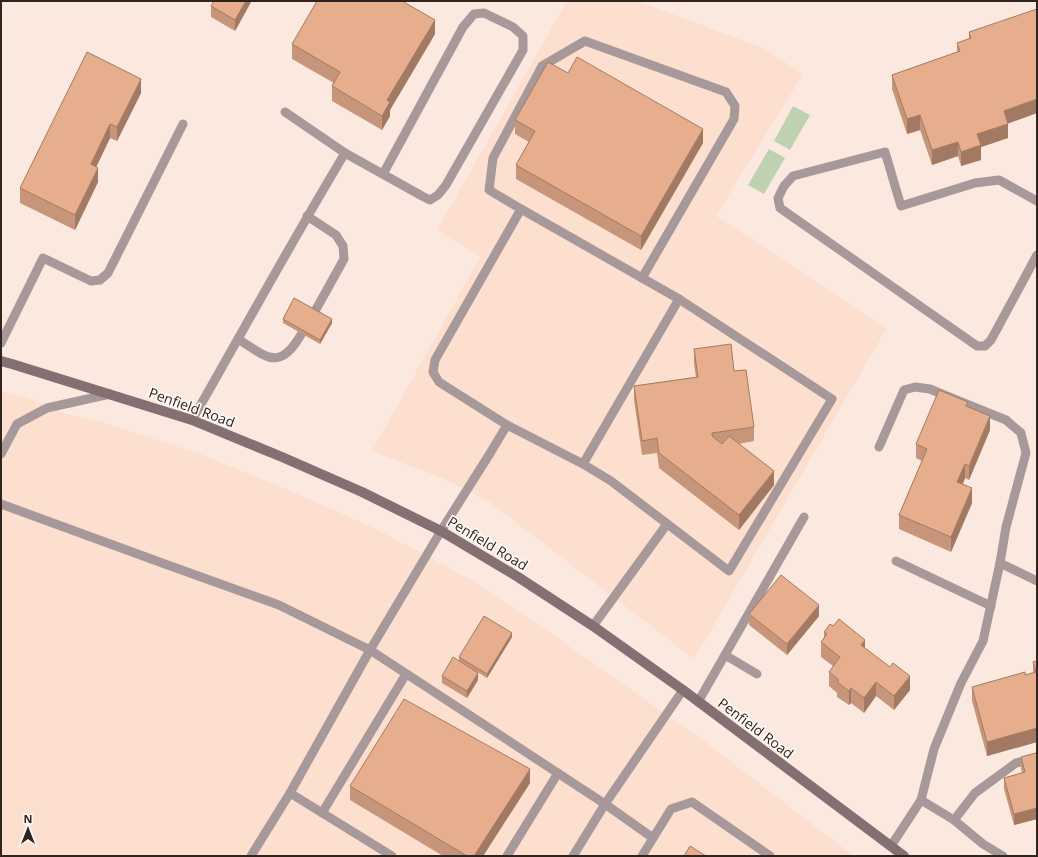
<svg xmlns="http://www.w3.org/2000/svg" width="1038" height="857" font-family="'Open Sans',sans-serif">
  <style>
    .built { fill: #fddfcf }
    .green { fill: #bed2b2 }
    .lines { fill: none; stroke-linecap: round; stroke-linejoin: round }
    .lane { stroke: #a7989a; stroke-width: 9 }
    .secondary { stroke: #846f72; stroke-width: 10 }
    .wall { fill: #c7967a }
    .shaded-wall { fill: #a27a63 }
    .building { fill: #e7ae8e; stroke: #a27a63 }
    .labels { text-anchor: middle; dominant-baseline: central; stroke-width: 3.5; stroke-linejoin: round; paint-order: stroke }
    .street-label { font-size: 14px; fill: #2f241e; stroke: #fff9f6 }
  </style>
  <rect width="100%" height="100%" fill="#fbe9df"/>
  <!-- built -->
  <g class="built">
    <path d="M567 1H638L765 49 803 74 716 216 887 328 694 659 488 501 449 481 372 451 480 257 437 230Z"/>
    <path d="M1 391 28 398 66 414 103 422 203 455 291 491 376 529 475 582 515 608 704 741 854 856H1Z"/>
  </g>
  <!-- green -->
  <g class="green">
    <path d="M793 106 810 115 790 150 774 141Z"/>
    <path d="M769 149 785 158 764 194 748 185Z"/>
  </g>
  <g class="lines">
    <!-- lane -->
    <g class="lane">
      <path d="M345 153 422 196 430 200 438 195 446 185 523 50V36L513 27 484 13 474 14 463 27 383 174"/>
      <path d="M1037 201 999 180 975 183 901 206 885 152 793 176 784 186 778 198 780 208 977 346H985L991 340 1037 255"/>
      <path d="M521 209 679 299 832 399 729 571 611 481 583 464 507 425 439 382 433 372 435 360Z"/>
      <path d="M521 209 489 190 493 158 542 66 585 41 726 92 735 106 734 119 642 278"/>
      <path d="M307 216 336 235 343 246 344 259 314 313"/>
      <path d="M238 339C269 359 280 371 302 333"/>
      <path d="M1 343 43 258 91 281 100 280 108 273 183 124"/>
      <path d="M192 420C243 331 292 241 345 153L285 112"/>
      <path d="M879 447 904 390 915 387 930 389 954 399 1006 420 1021 433 1026 453 1006 527 1000 563 1037 581"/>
      <path d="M1 454 17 424 47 408 110 394"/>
      <path d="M583 464 679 299"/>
      <path d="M1 504 165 564 279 605 370 650 605 804 653 838"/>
      <path d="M896 561 991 606"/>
      <path d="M593 626 667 524"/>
      <path d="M725 655 757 674"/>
      <path d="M698 702 804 517"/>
      <path d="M290 793 392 856"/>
      <path d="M921 800 934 749 961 683 983 641 1000 563"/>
      <path d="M322 813 406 674"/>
      <path d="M954 820 975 793 1016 763 1037 758"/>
      <path d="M891 846 921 800 954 820 983 844 1003 856"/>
      <path d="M251 856 290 793 370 650 441 531 489 455 507 425"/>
      <path d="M507 856 558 773"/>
      <path d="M573 856 605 804 683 690"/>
      <path d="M642 856 671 809 692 802 770 856"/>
    </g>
    <!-- secondary -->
    <path class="secondary" d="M1 361 12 364 192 420 282 457 362 492 441 531 518 577 593 626 683 690 904 856"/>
  </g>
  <!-- wall -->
  <g class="wall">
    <path d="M251 1V2L235 31 211 17V6Z"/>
    <path d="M969 32 1037 113 1008 123V138L981 147V160L961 166 958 156 932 165 920 130 907 134 892 89V75L957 52V43L969 39Z"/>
    <path d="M435 34 390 110V116L382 130 332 101V86L334 83 292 59V44Z"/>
    <path d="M568 73 703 143 641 250 516 179V165L529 142 515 134V120Z"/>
    <path d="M141 93 117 141 110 138 96 167 98 182 75 230 20 203V188Z"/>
    <path d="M283 319 332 323 320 344 283 323Z"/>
    <path d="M694 349 734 371 754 427V441L738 444 774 485 739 530 659 468 657 453 642 455 634 400V386L696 377 694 364Z"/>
    <path d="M968 407 990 430 969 480 965 478 963 484 972 503 951 552 899 529V515L922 461 916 458V444Z"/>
    <path d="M749 614 819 616 787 655 749 625Z"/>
    <path d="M824 632 865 648 910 690 894 710 876 696 864 713 851 703 849 705 837 697V693L829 686V672L833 666 821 657V642L824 638Z"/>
    <path d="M512 637 487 678 459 661V657Z"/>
    <path d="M1037 661V742L987 756 972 701V687L1033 673V662Z"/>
    <path d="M442 676 478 680 467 698 442 683Z"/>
    <path d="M1037 756V819L1014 825 1004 789V778L1022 773 1021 768V757Z"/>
    <path d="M530 783 483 856H443L350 800V786Z"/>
  </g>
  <!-- shaded-wall -->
  <g class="shaded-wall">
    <path d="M246 1H251V2L235 31V20Z"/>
    <path d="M435 20V34L390 110V116L382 130V116L387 100Z"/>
    <path d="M141 79V93L117 141V127Z"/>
    <path d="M1037 99V113L1004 125V111Z"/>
    <path d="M920 115V130L907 134V119Z"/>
    <path d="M110 124V138L91 178V164Z"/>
    <path d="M1008 124V138L981 147V160L961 166V152L977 134Z"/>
    <path d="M703 129V143L641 250V236Z"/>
    <path d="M958 142V156L932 165V150Z"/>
    <path d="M98 168V182L75 230V215Z"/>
    <path d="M332 319V323L320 344V340Z"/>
    <path d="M990 416V430L969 480V466Z"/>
    <path d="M965 464V478L957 496V482Z"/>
    <path d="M774 471V485L739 530V515Z"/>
    <path d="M972 488V503L951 552V537Z"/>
    <path d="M819 605V616L787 655V644Z"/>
    <path d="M512 633V637L487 678V674Z"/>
    <path d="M865 640V654L861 645Z"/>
    <path d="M478 673V680L467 698V691Z"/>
    <path d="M910 676V690L894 710V696Z"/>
    <path d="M876 682V696L864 713V698Z"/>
    <path d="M851 688V703L849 705V691Z"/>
    <path d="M1036 714H1037V742L987 756V742Z"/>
    <path d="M530 769V783L483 856H474Z"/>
    <path d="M1037 808V819L1014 825V814Z"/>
  </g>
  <!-- building -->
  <g class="building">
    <path d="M214 1H246L235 20 211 6Z"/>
    <path d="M317 1H402L435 20 387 100 390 102 382 116 332 86 340 72 292 44Z"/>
    <path d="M1037 9V99L1004 111 1008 124 977 134 981 145 961 152 958 142 932 150 920 115 907 119 892 75 960 51 957 43 971 38 969 32Z"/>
    <path d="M87 52 141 79 117 127 110 124 91 164 98 168 75 215 20 188Z"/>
    <path d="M577 57 703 129 641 236 516 165 535 131 515 120 548 62 568 73Z"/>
    <path d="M294 298 332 319 320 340 283 319Z"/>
    <path d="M731 344 734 371 746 370 754 427 712 433V436L722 444 729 436 774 471 739 515 659 453 657 438 642 441 634 386 698 377 694 349Z"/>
    <path d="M939 390 968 402 966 406 990 416 969 466 965 464 957 482 972 488 951 537 899 515 927 449 916 444Z"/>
    <path d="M781 575 819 605 787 644 749 614Z"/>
    <path d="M484 616 512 633 487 674 459 657Z"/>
    <path d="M839 619 865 640 861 645 890 667 893 663 910 676 894 696 876 682 864 698 851 688 849 691 837 682 839 680 829 672 840 657 821 642 827 634 824 632 830 624 833 626Z"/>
    <path d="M453 657 478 673 467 691 442 676Z"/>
    <path d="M1037 661V714H1036L1037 718V728L987 742 972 687 1025 672V675L1036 672 1033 662Z"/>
    <path d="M404 699 530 769 474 856H467L350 786Z"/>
    <path d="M1036 753 1037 756V808L1014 814 1004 778 1025 772 1021 757Z"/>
    <path d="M690 846 706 856H684Z"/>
  </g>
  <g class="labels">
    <!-- street labels -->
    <g class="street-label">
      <text transform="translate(192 407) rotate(20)">Penfield Road</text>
      <text transform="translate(488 543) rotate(31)">Penfield Road</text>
      <text transform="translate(756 728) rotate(37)">Penfield Road</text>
    </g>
  </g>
  <!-- border -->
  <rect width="1038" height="857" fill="none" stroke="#2f241e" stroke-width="4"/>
  <!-- north arrow -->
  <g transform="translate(28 829)" stroke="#fff9f6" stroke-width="3" paint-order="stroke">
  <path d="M0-3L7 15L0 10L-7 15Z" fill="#2f241e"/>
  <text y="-6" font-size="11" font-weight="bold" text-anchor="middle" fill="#2f241e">N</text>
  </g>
</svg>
